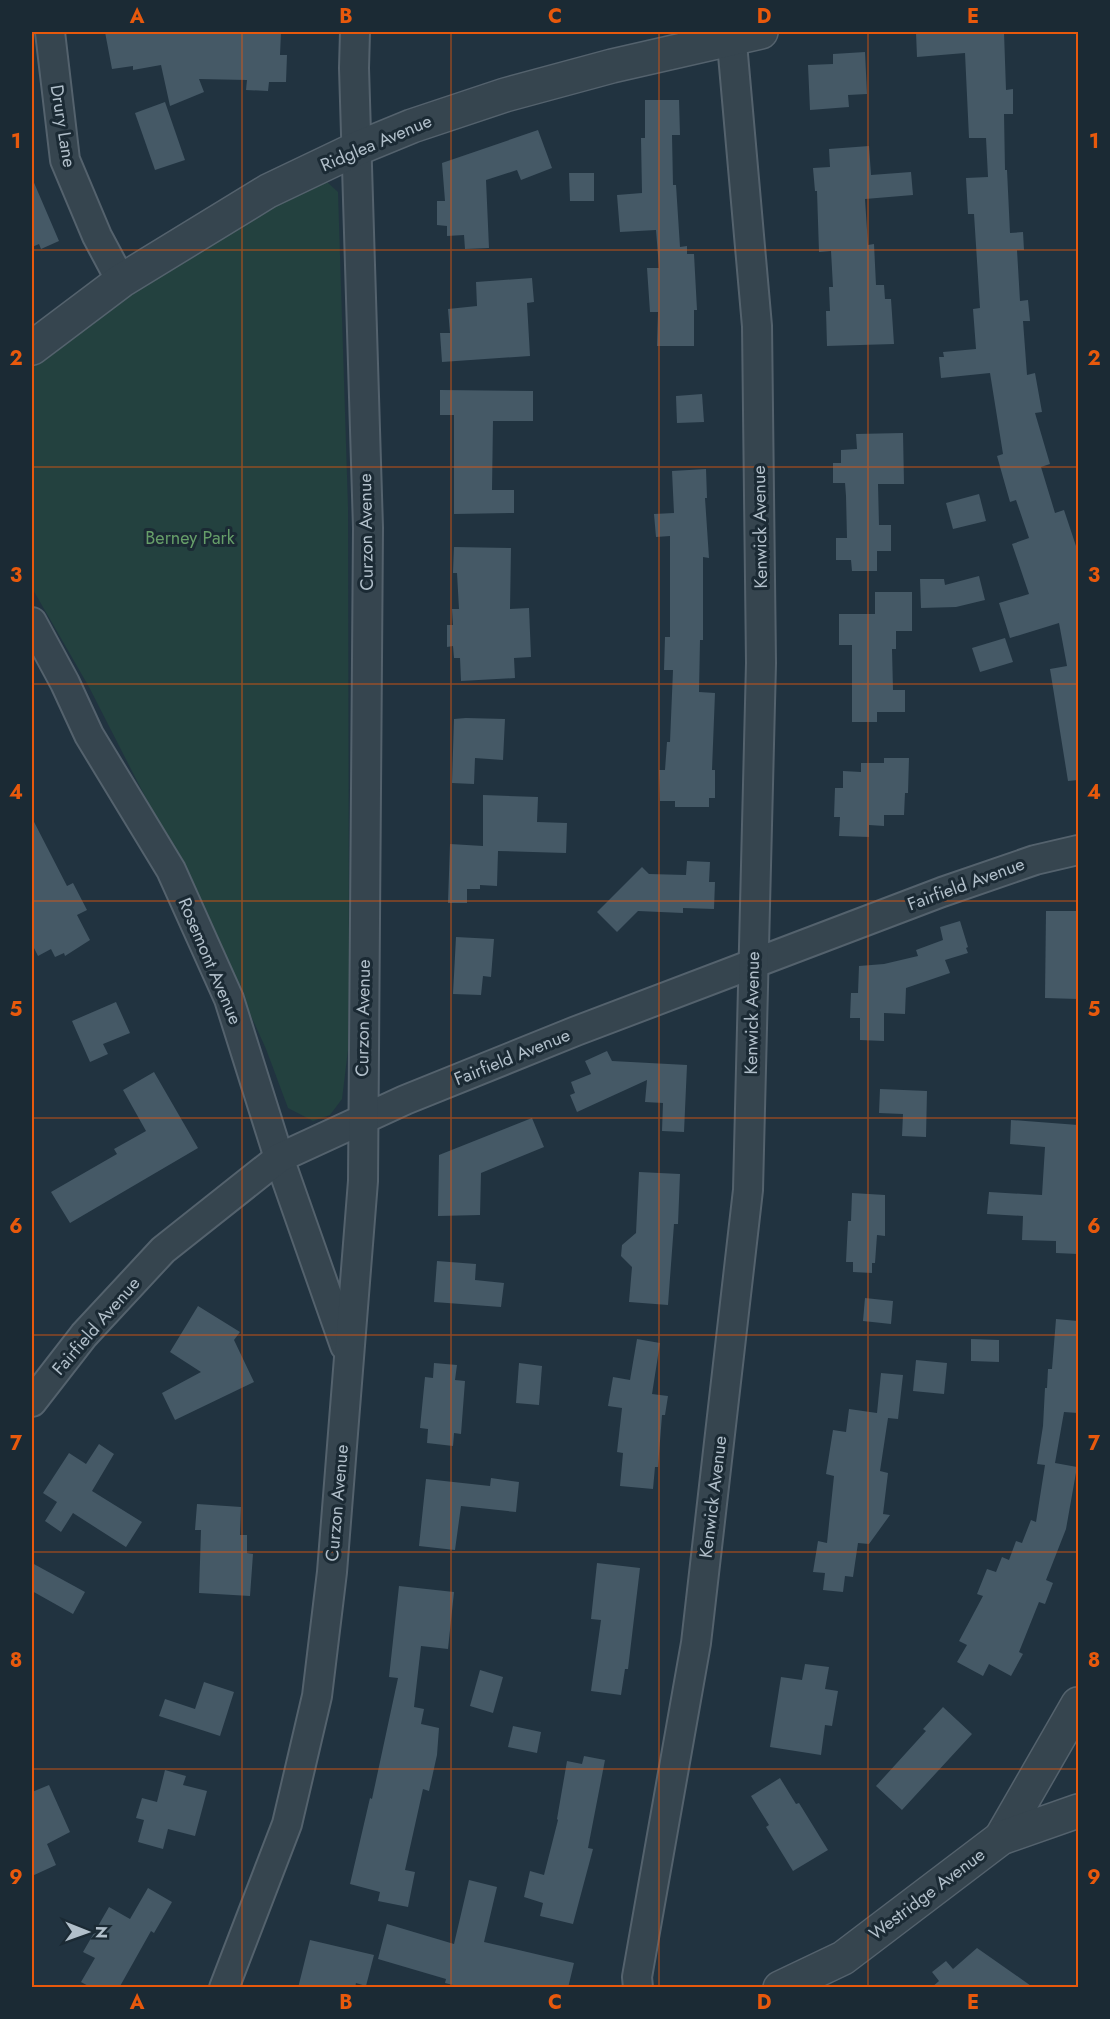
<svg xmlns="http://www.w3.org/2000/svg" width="1110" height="2019" font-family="Jost,sans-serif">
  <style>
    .green { fill: #23413f }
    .building { fill: #455966 }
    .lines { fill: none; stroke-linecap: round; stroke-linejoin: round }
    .minor-casing { stroke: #54626d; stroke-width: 32 }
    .tertiary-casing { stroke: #54626d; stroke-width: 36 }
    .minor { stroke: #36454f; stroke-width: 28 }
    .tertiary { stroke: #36454f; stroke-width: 33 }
    .grid { fill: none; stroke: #e8590c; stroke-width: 1.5; stroke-opacity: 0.55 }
    .labels { text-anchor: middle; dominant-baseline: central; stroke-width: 6; stroke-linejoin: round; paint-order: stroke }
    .street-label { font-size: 18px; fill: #b1bfca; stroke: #1b2a34 }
    .park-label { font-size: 18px; fill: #669e69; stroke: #1b2a34 }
    .neatline { fill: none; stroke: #e8590c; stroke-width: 2 }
    .grid-label { font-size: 20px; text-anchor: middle; font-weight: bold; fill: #e8590c }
  </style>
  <rect width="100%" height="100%" fill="#213340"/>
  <!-- green -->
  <path class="green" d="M326 181 338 192 348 507 349 983 348 1050 342 1099 330 1115 313 1121 288 1108 266 1049 202 908 89 687 32 588V357L176 252Z"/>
  <!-- building -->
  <g class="building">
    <path d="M105 32H281L280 55H287L286 82H269L268 91 246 90 247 80 199 79 204 92 170 106 161 65 133 70V66L112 69Z"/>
    <path d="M916 32H1004L1006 90 1013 89V114H1004L1005 170H1007L1010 233 1023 232 1024 250H1017L1020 301 1028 300 1030 321H1023L1027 375 1035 373 1042 412 1035 413 1050 464 1041 467 1055 513 1064 510 1078 552V780L1068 781 1050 669 1067 666 1059 623 1010 638 999 603 1029 594 1012 544 1029 538 1016 500 1010 502 997 456 1003 454 990 373 941 378 939 357H944L943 352 976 349 973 309 980 308 974 214H968L966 178 988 177 986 138H969L965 53 917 57Z"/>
    <path d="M865 52 867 94 848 95 849 107 810 110 808 65 833 64V54Z"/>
    <path d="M645 100H679L680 135H672L673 185H676L680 247 687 246V254H694L697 310H694V346H657L658 312H650L647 268H659L656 230 620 232 617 195 642 193 641 138H645Z"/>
    <path d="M165 102 185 160 155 170 135 113Z"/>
    <path d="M538 130 552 168 521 180 517 170 486 180 489 248 465 249 464 235 447 236V226L437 225V201H445L442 163Z"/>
    <path d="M869 146 871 175 911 172 913 195 865 199 868 245 874 244 876 285H884L885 299H891L894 344 827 346 826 311H830L829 287H833L831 251 819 252 817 191H815L813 168 830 167 829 149Z"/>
    <path d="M569 173H594V201H570Z"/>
    <path d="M32 178 59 241 41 249 39 244 32 247Z"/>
    <path d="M532 278 534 302 527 303 530 356 442 362 440 333H450L448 309 477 306 476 282Z"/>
    <path d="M440 390 533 391V421H493L492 490H514V513L454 514V415H440Z"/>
    <path d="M702 394 704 422 677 423 676 396Z"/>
    <path d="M903 433 904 484H878L879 525H891V551H877V571H852L851 560H836V538H847L846 496 845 483H833V463H841V450L857 449 856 434Z"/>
    <path d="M706 469 707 498H705L709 558 703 557V640H700L699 692 715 693 712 770H715V798H709V807H675V801H660L659 770H665L667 742H670L673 670H664L665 637H670V536L656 537 654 514 674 513 672 471Z"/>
    <path d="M979 494 986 521 953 529 946 503Z"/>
    <path d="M454 547 511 548 510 609 529 608 531 657 514 658 515 678 461 681 460 658H454L453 646 447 647V625H453L452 609H459L457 573H453Z"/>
    <path d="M979 576 985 600 956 607 921 608 920 579H944L945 585Z"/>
    <path d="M875 592H912V631H896V649H892L893 690H905V712H877V722H852V645H839V614H875Z"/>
    <path d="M1005 638 1013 662 980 672 972 648Z"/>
    <path d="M466 718 505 719 503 760 475 758 474 784 452 783 454 719Z"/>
    <path d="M884 758H909L908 793H905L904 815H884V826L869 825V837L839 836 840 817H834L835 788H843V771L861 772V763H884Z"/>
    <path d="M483 795 538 797 537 822 567 823 566 853 498 851 497 886 480 885V889H467V903H448L450 844 483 846Z"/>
    <path d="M32 818 67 886 73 883 87 910 77 915 90 940 65 956 64 953 55 957 51 949 38 956 32 944Z"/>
    <path d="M687 861 710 862 709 882H715L714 909 683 908V913L638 911 617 932 597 912 642 867 649 874 686 875Z"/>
    <path d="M1046 911H1078V999L1045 998Z"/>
    <path d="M960 921 968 947 966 948 968 953 945 960 950 973 906 988 905 1014 884 1013V1041L860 1040V1018H850L851 993H858L859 966 884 964 918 956 916 950 943 940 940 927Z"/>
    <path d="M456 937 494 939 491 977 483 976 481 995 453 994Z"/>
    <path d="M116 1002 130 1033 103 1044 108 1054 90 1062 72 1021Z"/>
    <path d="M607 1051 612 1061 687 1065 684 1132 662 1131 663 1103 645 1102 647 1080 577 1112 570 1095 575 1093 571 1082 591 1074 585 1061Z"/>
    <path d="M154 1072 198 1148 70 1223 51 1192 117 1154 114 1149 146 1131 123 1090Z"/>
    <path d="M880 1089 927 1091 926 1137 902 1136 903 1114 879 1113Z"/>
    <path d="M532 1118 544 1147 481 1173 480 1215 438 1216 439 1155Z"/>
    <path d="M1011 1120 1078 1125V1254L1056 1253V1241L1022 1240 1023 1216 987 1214 989 1192 1042 1195 1045 1147 1010 1144Z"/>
    <path d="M639 1172 680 1174 678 1224H674L668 1305 629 1302 632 1267 621 1256 622 1245 636 1233Z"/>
    <path d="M852 1193 885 1195V1236L877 1235 875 1263H872V1273L853 1272V1262H846L848 1221H851Z"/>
    <path d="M437 1261 476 1264 475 1280 504 1283 501 1307 434 1302Z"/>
    <path d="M865 1298 893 1301 891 1324 863 1321Z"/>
    <path d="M198 1306 240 1332 234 1340 254 1382 175 1420 162 1393 201 1372 170 1352Z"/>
    <path d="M1056 1319 1078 1321V1413L1064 1412 1055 1463 1077 1467 1066 1529 1046 1580 1053 1583 1045 1604 1039 1602 1019 1652 1023 1654 1011 1676 989 1664 983 1676 957 1662 967 1645 959 1641 983 1596 977 1594 987 1569 996 1572 1002 1557 1009 1560 1016 1541 1022 1543 1031 1520 1036 1522 1045 1465 1037 1464 1043 1426 1045 1388H1047L1048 1369H1052Z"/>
    <path d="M637 1339 660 1343 652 1394 668 1396 665 1415H662L658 1467H655L653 1489 620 1486 623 1453 617 1452 622 1408 608 1406 613 1377 630 1380Z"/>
    <path d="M971 1339 999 1340V1362L971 1361Z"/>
    <path d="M916 1360 947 1363 944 1394 913 1391Z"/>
    <path d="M434 1363 457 1365 455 1380 465 1381 461 1434 454 1433 453 1446 427 1443 428 1429 420 1428 425 1377 433 1378Z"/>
    <path d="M519 1363 542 1366 539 1405 516 1403Z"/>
    <path d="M881 1373 903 1375 898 1419 888 1418 880 1471 888 1473 883 1514 890 1515 869 1544 858 1543 853 1577 845 1576 843 1592 823 1590 825 1573 813 1572 818 1541 827 1543 834 1476 826 1474 833 1430 846 1432 849 1409 877 1413Z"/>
    <path d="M99 1444 114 1454 92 1491 142 1522 126 1547 73 1513 61 1532 45 1521 57 1502 43 1493 69 1453 86 1464Z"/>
    <path d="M491 1478 519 1482 516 1512 461 1506 455 1550 419 1546 426 1479 490 1486Z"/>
    <path d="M197 1504 241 1507 240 1535H247V1553L253 1554 250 1596 199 1593 201 1530H195Z"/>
    <path d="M32 1563 85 1592 73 1614 32 1591Z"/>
    <path d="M597 1563 640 1568 628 1669H625L621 1695 591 1691 601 1620 591 1619Z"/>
    <path d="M399 1586 454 1592 448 1649 421 1646 414 1707 424 1709 421 1724 439 1728 437 1755 429 1791 423 1789 405 1870 415 1872 408 1907 378 1901 380 1892 350 1884 370 1798 372 1799 398 1678 389 1677Z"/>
    <path d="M805 1664 829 1667 825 1689 838 1691 832 1726 825 1725 821 1755 770 1747 781 1677 802 1680Z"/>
    <path d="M480 1670 503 1677 493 1713 470 1706Z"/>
    <path d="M204 1682 234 1692 220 1736 159 1716 165 1699 195 1709Z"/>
    <path d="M943 1707 972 1734 902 1810 876 1786 926 1731 923 1729Z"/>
    <path d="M513 1726 541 1732 537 1753 508 1747Z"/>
    <path d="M584 1756 605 1760 588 1848 593 1849 573 1924 540 1916 543 1903 524 1897 530 1871 544 1875 558 1820 557 1819 567 1761 582 1764Z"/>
    <path d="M165 1770 186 1776 183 1785 207 1791 195 1836 168 1829 163 1849 138 1842 144 1820 136 1818 142 1798 157 1802Z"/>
    <path d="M780 1778 796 1804 799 1803 828 1850 793 1871 766 1827 769 1825 751 1796Z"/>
    <path d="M49 1785 70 1832 47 1844 56 1865 32 1876V1792Z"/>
    <path d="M469 1880 497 1887 484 1942 574 1963 568 1988H465L445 1983 446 1979 378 1959 387 1924 454 1944Z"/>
    <path d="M148 1888 172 1902 154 1933 151 1931 119 1988H92L81 1982 95 1958 83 1952 109 1907 130 1919Z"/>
    <path d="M310 1940 374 1955 366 1986 356 1983 355 1988H298Z"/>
    <path d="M977 1948 1034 1988H931L939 1981 932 1972 946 1961 953 1969Z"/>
  </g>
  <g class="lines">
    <!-- minor casing -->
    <g class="minor-casing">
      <g id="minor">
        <path d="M50 32 65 160 97 236 121 281"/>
        <path d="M32 622 65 683 89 735 171 870 229 999 279 1158 345 1346"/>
        <path d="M32 1402 84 1335 163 1250 279 1158 405 1100 576 1031 942 892 1035 860 1078 850"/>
        <path d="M224 1988 287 1824 317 1696 332 1572 363 1181 368 528 354 68 355 32"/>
        <path d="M638 1988 637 1977 696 1643 748 1190 761 663 757 326 731 32"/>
      </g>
    </g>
    <!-- tertiary casing -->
    <g class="tertiary-casing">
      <g id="tertiary">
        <path d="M32 348 121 281 268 191 356 149 412 126 505 95 612 66 761 32"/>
        <path d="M1001 1838 1078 1704"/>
        <path d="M780 1988 843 1958 1001 1838 1078 1811"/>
      </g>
    </g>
    <!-- minor -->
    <use href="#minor" class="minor"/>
    <!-- tertiary -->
    <use href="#tertiary" class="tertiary"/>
  </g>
  <!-- grid -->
  <path class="grid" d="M242 32V1988M451 32V1988M659 32V1988M868 32V1988M32 250H1078M32 467H1078M32 684H1078M32 901H1078M32 1118H1078M32 1335H1078M32 1552H1078M32 1769H1078"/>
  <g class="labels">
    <!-- street labels -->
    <g class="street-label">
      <text transform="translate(63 126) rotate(81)">Drury Lane</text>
      <text transform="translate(376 143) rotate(-23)">Ridglea Avenue</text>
      <text transform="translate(760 527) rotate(-91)">Kenwick Avenue</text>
      <text transform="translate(366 532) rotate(-91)">Curzon Avenue</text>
      <text transform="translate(966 884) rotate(-20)">Fairfield Avenue</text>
      <text transform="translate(210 961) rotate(67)">Rosemont Avenue</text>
      <text transform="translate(752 1013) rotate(-89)">Kenwick Avenue</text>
      <text transform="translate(363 1018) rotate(-89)">Curzon Avenue</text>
      <text transform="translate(512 1057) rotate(-22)">Fairfield Avenue</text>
      <text transform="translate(96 1326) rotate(-49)">Fairfield Avenue</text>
      <text transform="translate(713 1497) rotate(-83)">Kenwick Avenue</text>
      <text transform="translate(337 1503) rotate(-85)">Curzon Avenue</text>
      <text transform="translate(927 1894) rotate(-37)">Westridge Avenue</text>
    </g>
    <!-- park labels -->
    <g class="park-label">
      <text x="190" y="538">Berney Park</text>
    </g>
  </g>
  <!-- border -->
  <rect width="1110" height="2019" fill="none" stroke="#1b2a34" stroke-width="66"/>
  <!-- north arrow -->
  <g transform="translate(87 1932) rotate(91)" stroke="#1b2a34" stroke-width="4.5" paint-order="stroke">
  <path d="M0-4.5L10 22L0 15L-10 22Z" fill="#b1bfca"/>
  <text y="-9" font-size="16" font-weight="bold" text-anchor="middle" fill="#b1bfca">N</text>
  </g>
  <rect x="33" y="33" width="1044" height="1953" class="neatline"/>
  <g class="grid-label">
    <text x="137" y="23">A</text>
    <text x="346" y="23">B</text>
    <text x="555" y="23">C</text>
    <text x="764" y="23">D</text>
    <text x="973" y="23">E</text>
    <text x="16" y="148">1</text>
    <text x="1094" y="148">1</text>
    <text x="16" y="365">2</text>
    <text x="1094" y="365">2</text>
    <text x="16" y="582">3</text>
    <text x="1094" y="582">3</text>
    <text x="16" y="799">4</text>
    <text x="1094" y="799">4</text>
    <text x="16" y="1016">5</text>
    <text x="1094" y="1016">5</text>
    <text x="16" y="1233">6</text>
    <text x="1094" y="1233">6</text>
    <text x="16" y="1450">7</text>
    <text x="1094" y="1450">7</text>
    <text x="16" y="1667">8</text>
    <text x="1094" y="1667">8</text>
    <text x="16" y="1884">9</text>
    <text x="1094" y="1884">9</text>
    <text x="137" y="2009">A</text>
    <text x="346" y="2009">B</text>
    <text x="555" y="2009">C</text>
    <text x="764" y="2009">D</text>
    <text x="973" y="2009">E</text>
  </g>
</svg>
